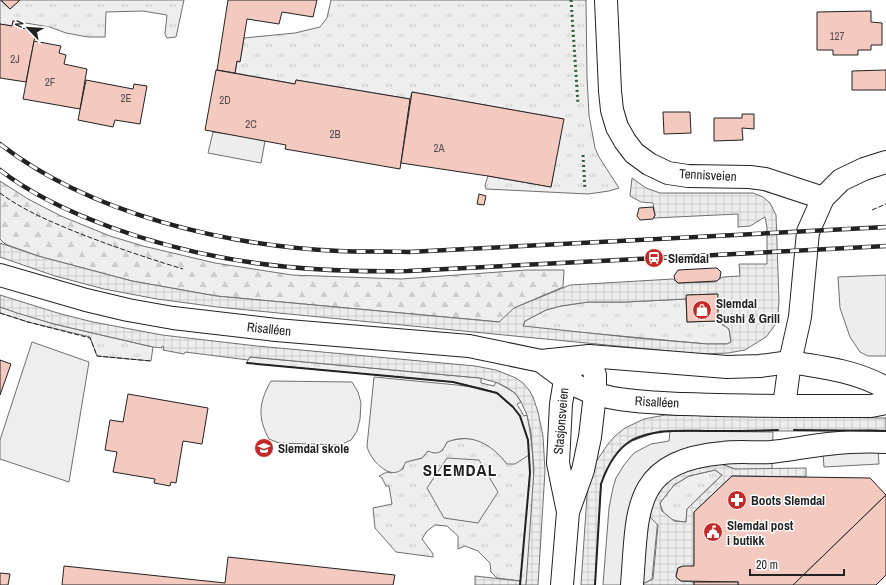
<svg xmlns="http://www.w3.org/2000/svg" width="886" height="585" font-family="'Archivo Narrow',sans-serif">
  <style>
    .grass { fill: url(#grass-tufts); stroke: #6f6f6f }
    .forest { fill: url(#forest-firs); stroke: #6f6f6f }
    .park { fill: #eee; stroke: #6f6f6f }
    .parking { fill: #ededed; stroke: #6f6f6f }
    .plaza { fill: url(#plaza-grid); stroke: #6f6f6f; fill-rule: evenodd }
    .building { fill: #f3c9c0; stroke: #222 }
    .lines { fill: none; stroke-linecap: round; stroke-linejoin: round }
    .minor-casing { stroke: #222; stroke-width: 24 }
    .major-casing { stroke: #222; stroke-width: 24 }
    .minor { stroke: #fff; stroke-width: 22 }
    .major { stroke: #fff; stroke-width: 22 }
    .rail-casing { stroke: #222; stroke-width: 4.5 }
    .rail { stroke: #fff; stroke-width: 3; stroke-dasharray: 9; stroke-linecap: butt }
    .hedge { stroke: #2f5e38; stroke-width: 3; stroke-dasharray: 2 3; stroke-linecap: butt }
    .fence { stroke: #222; stroke-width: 1; stroke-dasharray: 5 2; stroke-linecap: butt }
    .wall { stroke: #222; stroke-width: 2 }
    .labels { text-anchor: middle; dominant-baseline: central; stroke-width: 3; stroke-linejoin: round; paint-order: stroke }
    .number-label { font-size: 11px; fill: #564c4a }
    .street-label { font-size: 13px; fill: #222; stroke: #fff }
    .poi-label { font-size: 13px; font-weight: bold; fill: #222; stroke: #fff; text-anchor: start }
    .district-label { font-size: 17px; font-weight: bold; letter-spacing: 1px; fill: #222; stroke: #fff }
  </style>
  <defs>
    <pattern id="grass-tufts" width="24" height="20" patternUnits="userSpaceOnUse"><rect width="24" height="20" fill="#eee"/><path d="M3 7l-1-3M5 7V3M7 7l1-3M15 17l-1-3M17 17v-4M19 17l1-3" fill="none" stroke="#ccc"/></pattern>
    <pattern id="forest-firs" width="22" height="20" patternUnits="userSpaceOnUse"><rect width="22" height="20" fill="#eee"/><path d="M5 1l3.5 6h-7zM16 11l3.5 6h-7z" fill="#ccc"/></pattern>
    <pattern id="plaza-grid" width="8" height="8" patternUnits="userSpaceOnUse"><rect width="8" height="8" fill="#ededed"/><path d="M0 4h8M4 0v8" fill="none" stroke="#cbcbcb"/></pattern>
  </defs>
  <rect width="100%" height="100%" fill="#fff"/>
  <!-- grass -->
  <g class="grass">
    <path d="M0 0 10 9 20 0H184L176 37 167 38 165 34 167 15 143 11 106 12 105 37H88L66 33 50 27 13 21 12 26 0 24Z"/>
    <path d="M331 0H586L587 77 589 115 595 148 599 157 619 188 609 191 588 194 486 189 485 185 488 176 551 187 563 119 412 92 410 99 296 80 295 84 235 73 237 61H240L244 38 295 33 320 27 327 18Z"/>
    <path d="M686 299 687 322 718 321 729 329 731 342 727 344H707L523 327 525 321 546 310 561 306 588 302H626Z"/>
    <path d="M0 307 54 324 153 347 151 361 97 356 90 337 28 322 0 313Z"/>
    <path d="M250 357 480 378 481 379V383L494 386 496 382 498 383 515 393 521 402 517 404 524 416 527 415C539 471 532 528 526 585H520V581L497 578 491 572 490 563 478 551 465 546 458 549V536L447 526 435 525 427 531 422 539 433 554V557L396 552 375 528 373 508 392 504 389 486H386L382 478 379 476 387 472 391 473 403 469 405 462 422 458 428 451H442C444 448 445 445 447 442 449 440 455 440 459 439 481 436 494 448 507 464L528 440 520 416 513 407 497 393 480 388 453 382 247 363 248 360Z"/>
    <path d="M715 470 722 475 687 509 686 522C672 521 663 518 660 503L674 485 689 476Z"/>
  </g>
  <!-- forest -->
  <path class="forest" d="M0 181 28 199 61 216 110 236 143 246 215 263 292 275 401 279 527 270H564L563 287 514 308 500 322 216 296 132 281 38 256 5 244 0 239Z"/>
  <!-- park -->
  <g class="park">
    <path d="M32 342 89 362 69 482 0 459V440Z"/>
    <path d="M374 377 457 385 480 388 497 393 513 407 520 416 528 440 529 455 515 464H507C492 445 472 432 447 442 443 451 439 456 428 451L422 458 406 462C404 465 403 468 401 470 388 480 369 458 367 446Z"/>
    <path d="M271 381 352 382 358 392 361 403 360 419 357 431 351 440 340 445 279 443 269 439C257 417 259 402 271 381Z"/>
    <path d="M447 458 479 460 498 492 478 523 444 518 427 488Z"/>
  </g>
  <!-- parking -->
  <g class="parking">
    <path d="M213 132 250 137 265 141 261 163 208 153Z"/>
    <path d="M886 275V356H868L860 352 850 337 840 308 838 277Z"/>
    <path d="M670 431 773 432 772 470H743L735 469 721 464 708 463 661 488 652 579 645 583 638 585H603L609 508 613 488 616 478 624 465 634 453 651 444 669 441Z"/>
    <path d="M878 450 879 464 824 467 823 454Z"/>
  </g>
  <!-- plaza -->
  <g class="plaza">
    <path d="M632 178 646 188 660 193H753L763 197 770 203 776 215 779 300 778 314 775 325 766 337 745 350 728 353 699 354 217 307 157 299 104 289 55 276 0 257V243L38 256 132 281 216 296 499 322 514 308 570 285 673 279 678 283 714 282 723 277 740 276 739 264H767V227L765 217 750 226 738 227V214L654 218 655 215 653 203 641 202 630 196ZM717 294 718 321 729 329 731 342 727 344H707L636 338 523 326 525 321 546 310 561 306 588 302H626L686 299 687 295Z"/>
    <path d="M0 295 61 314 93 322 162 335 257 346 475 366 496 370 516 378 523 383 529 390 533 397 538 412 543 436 545 471 538 585H526L534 470 531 433 527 415 520 400 515 393 506 387 498 383 480 378 250 357 248 360 217 356 185 352 184 354 163 350 164 347 162 346V348L153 347 54 324 17 313 0 307Z"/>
    <path d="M665 415 886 418V431H660L632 441 623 447 613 459 605 472 601 484 595 585H581L588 480 593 466 608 444 615 436 625 428 644 419Z"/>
    <path d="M721 464 735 469 806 468V477L732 476 694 512V566L680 567 678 568 676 575 678 579 681 581 694 582V585H638L645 583 653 579 658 525 648 515 653 501 661 488 682 470ZM715 470 722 475 687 509 686 522 674 521 662 511 660 503 674 485 689 476Z"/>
    <path d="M475 576 520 581V585H475Z"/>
  </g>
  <!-- building -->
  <g class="building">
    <path d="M1 0H20L10 9Z"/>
    <path d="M228 0H317L313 17 282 12 279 24 247 19 240 62 237 61 235 73 217 70Z"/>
    <path d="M871 11V22L882 23V45H871V50H858V55H833V50H817V12Z"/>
    <path d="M13 21 23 23 22 28 36 31 26 82 0 78V24L12 26Z"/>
    <path d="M34 41 61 46 59 53 66 55 64 64 87 69 80 109 23 99Z"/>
    <path d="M216 70 295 84 296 80 410 99 400 169 285 149 286 145 205 130Z"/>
    <path d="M886 70V90H852V71Z"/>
    <path d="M86 80 133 89 134 84 147 86 140 124 115 120 113 127 78 120Z"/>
    <path d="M412 92 564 119 551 187 488 176 401 163Z"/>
    <path d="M663 112H690L691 133 664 134Z"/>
    <path d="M742 114H754V129L742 128 743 140 714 141V118H742Z"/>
    <path d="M479 194 486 196 484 205 477 204Z"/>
    <path d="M653 207 655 215 653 219 640 220 637 216 639 208Z"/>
    <path d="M715 268H717L721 272 720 278 717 281 678 283 675 280 674 276 678 270Z"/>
    <path d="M718 294V321L687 322 686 295Z"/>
    <path d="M0 360 11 364 0 395Z"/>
    <path d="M128 394 208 408 202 444 183 441 176 483 171 482 170 486 154 483 155 479 113 472 117 452 105 450 110 420 123 422Z"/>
    <path d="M732 476 870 478 886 495 793 585H738V582L681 581 676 577 678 568 683 566H694V512Z"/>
    <path d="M886 495V575L876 585H793Z"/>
    <path d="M228 557 395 575 393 585H62L64 566 225 583Z"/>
    <path d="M0 573 10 574 8 585H0Z"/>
    <rect x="694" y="582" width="44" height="3"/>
  </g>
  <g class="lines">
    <!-- minor casing -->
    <g class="minor-casing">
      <g id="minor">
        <path d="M606 0 610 91 612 110 617 127 625 141 634 153 649 164 668 173 688 176 750 177 765 179 823 198"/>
        <path d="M790 362C823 367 856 371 886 388"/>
        <path d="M784 406H871L886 403"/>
        <path d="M562 585 568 512 583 470 590 437 595 394V375L589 356 573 368 565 380 561 404 558 463 568 512"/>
        <path d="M632 585C638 511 631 461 723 453 739 451 755 453 771 452 790 450 809 446 828 444 847 442 867 441 886 442"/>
      </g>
    </g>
    <!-- major casing -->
    <g class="major-casing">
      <g id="major">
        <path d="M0 275 86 300 128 310 173 318 276 330 469 346 541 361 589 356 727 367 760 366 790 362"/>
        <path d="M541 361C553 370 565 380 579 387 609 402 647 402 680 404 715 405 749 406 784 406L790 362 800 317 808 232 823 198 841 180 864 169 886 162"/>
      </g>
    </g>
    <!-- minor -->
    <use href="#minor" class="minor"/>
    <!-- major -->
    <use href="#major" class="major"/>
    <!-- rail casing -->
    <g class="rail-casing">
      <g id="rail">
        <path d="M0 144C90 214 227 246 339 251 363 252 386 251 409 252L886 227"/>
        <path d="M0 170C32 195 72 213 110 227 210 263 302 273 408 271L886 246"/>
      </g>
    </g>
    <!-- rail -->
    <use href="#rail" class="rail"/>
    <!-- hedge -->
    <g class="hedge">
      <path d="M571 0 578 104"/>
      <path d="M583 155 585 190"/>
    </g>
    <!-- fence -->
    <g class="fence">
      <path d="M0 193C23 210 49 221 76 232 111 246 147 258 183 269"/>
      <path d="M872 210 886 204"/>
      <path d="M0 313 28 322 90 338 97 356 151 361"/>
    </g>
    <!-- wall -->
    <g class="wall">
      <path d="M247 363 453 382 497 393 513 407 520 416 528 440 530 473 520 585"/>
      <path d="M794 430 886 431"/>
      <path d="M595 585 601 484C607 467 616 449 632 440 657 428 684 431 711 431 733 431 755 431 778 430"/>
    </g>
  </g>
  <!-- icons -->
  <defs>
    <g id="station-disc" transform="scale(1)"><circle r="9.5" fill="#c62828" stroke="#fff"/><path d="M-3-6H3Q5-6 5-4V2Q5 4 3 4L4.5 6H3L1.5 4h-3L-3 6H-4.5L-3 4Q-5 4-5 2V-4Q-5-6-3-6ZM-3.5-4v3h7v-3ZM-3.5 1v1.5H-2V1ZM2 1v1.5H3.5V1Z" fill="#fff"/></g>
    <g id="shop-disc" transform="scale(1)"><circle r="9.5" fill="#c62828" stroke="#fff"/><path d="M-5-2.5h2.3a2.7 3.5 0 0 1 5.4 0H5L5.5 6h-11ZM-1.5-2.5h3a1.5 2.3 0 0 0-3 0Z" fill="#fff"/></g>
    <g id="school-disc" transform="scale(1)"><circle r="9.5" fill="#c62828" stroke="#fff"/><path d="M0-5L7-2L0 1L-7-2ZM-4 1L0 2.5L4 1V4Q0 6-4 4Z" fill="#fff"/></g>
    <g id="pharmacy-disc" transform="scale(1)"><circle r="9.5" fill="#c62828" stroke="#fff"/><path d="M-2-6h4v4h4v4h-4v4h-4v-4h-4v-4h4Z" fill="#fff"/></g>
    <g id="civic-disc" transform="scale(1)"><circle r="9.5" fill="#c62828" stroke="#fff"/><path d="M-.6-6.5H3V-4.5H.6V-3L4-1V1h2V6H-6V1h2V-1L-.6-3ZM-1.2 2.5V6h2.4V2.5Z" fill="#fff"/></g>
  </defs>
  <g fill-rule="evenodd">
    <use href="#station-disc" x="654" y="258"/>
    <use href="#shop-disc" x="702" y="310"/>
    <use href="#school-disc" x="264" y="448"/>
    <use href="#pharmacy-disc" x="737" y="500"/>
    <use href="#civic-disc" x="713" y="532"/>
  </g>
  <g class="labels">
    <!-- number labels -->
    <g class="number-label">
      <text x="837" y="36">127</text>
      <text x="15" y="59">2J</text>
      <text x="50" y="82">2F</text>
      <text x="126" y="98">2E</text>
      <text x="225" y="100">2D</text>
      <text x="251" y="124">2C</text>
      <text x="335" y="134">2B</text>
      <text x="439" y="148">2A</text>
    </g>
    <!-- street labels -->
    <g class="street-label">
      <text transform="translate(708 175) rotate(3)">Tennisveien</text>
      <text transform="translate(269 329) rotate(6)">Risalléen</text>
      <text transform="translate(657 402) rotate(3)">Risalléen</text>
      <text transform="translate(561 421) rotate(-85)">Stasjonsveien</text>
    </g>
    <!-- poi labels -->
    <g class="poi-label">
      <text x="668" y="258">Slemdal</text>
      <text x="716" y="303">Slemdal<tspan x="716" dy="15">Sushi &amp; Grill</tspan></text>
      <text x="278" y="448">Slemdal skole</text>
      <text x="751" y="500">Boots Slemdal</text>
      <text x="727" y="525">Slemdal post<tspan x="727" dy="15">i butikk</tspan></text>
    </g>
    <!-- district labels -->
    <g class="district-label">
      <text x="460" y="469">SLEMDAL</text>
    </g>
  </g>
  <!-- north arrow -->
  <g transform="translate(28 28) rotate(295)" stroke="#ffffff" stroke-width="3" paint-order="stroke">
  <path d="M0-3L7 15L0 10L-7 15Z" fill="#222222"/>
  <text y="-6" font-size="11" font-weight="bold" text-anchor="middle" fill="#222222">N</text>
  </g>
  <!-- scale -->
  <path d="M750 569v6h94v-6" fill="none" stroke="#222222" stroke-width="2"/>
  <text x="756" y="569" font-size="12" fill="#222222" stroke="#ffffff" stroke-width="3" paint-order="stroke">20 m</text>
</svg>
